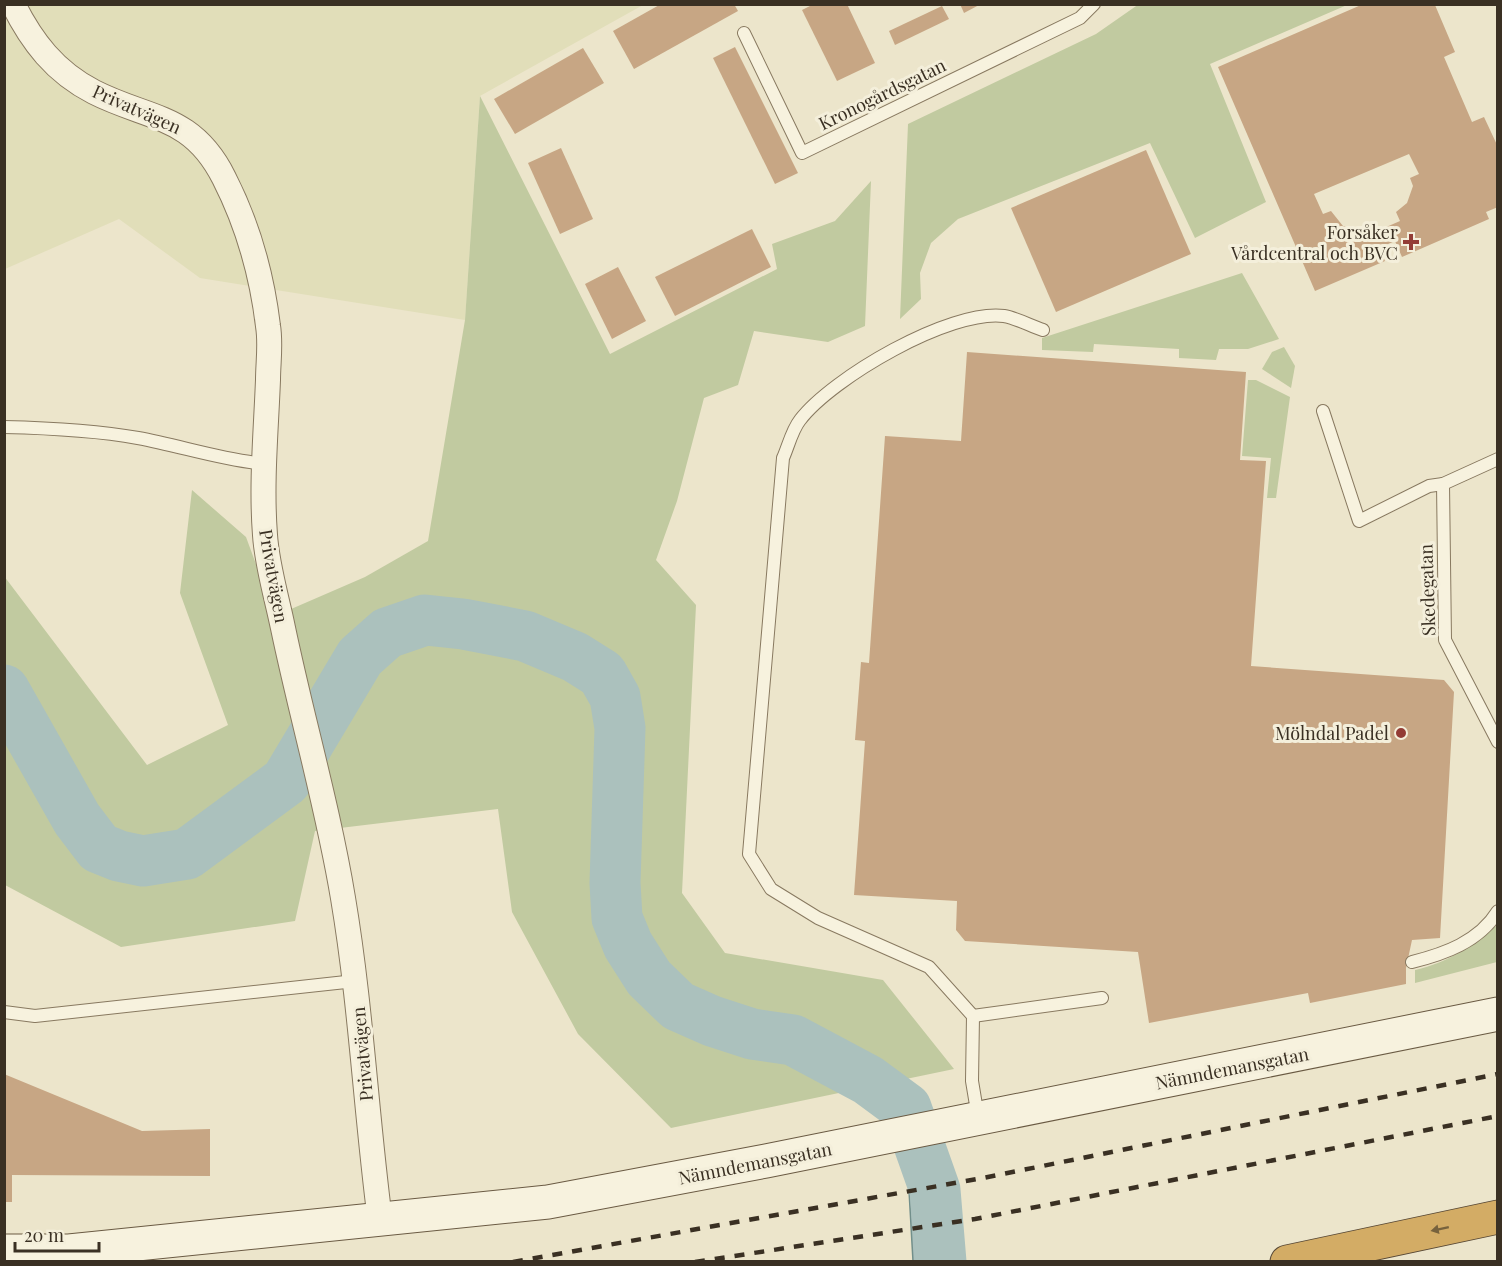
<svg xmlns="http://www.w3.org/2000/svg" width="1502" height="1266" font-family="'Playfair Display',serif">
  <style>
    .farmland { fill: #e1deb9 }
    .green { fill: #c1caa0 }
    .water { fill: #abc1bd; stroke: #728f8b; stroke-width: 1.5 }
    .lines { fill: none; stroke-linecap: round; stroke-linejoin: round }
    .river { stroke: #abc1bd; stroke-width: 51 }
    .building { fill: #c7a684; fill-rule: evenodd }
    .lane-casing { stroke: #887960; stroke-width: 14 }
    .street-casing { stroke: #887960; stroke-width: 26 }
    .secondary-casing { stroke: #6a5a43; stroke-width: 35 }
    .highway-casing { stroke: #574734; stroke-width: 35 }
    .lane { stroke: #f7f2de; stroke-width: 12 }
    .street { stroke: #f7f2de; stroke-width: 24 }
    .secondary { stroke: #f7f2de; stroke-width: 33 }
    .highway { stroke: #d3ac65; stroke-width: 33 }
    .rail { stroke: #3a3023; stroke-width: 4.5; stroke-dasharray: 10 10; stroke-linecap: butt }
    .oneway { fill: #77623d }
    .poi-dot { fill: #933c35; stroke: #f4efdb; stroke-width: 2 }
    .labels { text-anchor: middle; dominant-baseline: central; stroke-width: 6; stroke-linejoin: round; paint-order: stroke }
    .street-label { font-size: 18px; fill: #3a3023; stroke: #f4efdb }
    .poi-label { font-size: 18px; fill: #3a3023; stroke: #f4efdb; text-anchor: end }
  </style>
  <rect width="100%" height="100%" fill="#ece5cb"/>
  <!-- farmland -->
  <path class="farmland" d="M5 5H643L480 96 465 320 200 278 119 219 5 269Z"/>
  <!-- green -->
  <g class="green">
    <path d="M1139 4 1347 5 1210 64 1266 202 1195 238 1150 143 958 219 931 243 920 273 921 299 900 319 908 124 1096 34Z"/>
    <path d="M480 96 610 354 777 269 772 244 835 221 871 181 865 326 828 342 754 331 738 385 704 398 677 501 656 560 696 605 682 893 725 953 883 980 954 1069 671 1128 578 1034 512 912 498 809 315 831 295 921 121 947 5 885 4 576 147 765 228 725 180 593 192 490 246 537 275 616 365 577 428 541 465 320Z"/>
    <path d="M1242 273 1279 339 1248 349H1219L1216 360 1179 358V349L1094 344 1093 352 1042 350V338Z"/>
    <path d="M1284 347 1295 366 1291 388 1262 369 1272 352Z"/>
    <path d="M1248 380H1256L1290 397 1276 498H1267L1271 458 1242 456Z"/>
    <path d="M1497 925V962L1415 983V970C1449 962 1471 947 1497 925Z"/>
  </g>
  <!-- water -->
  <path class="water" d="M892 1072 942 1166 952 1261H913L908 1173 871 1085Z"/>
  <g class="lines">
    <!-- river -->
    <path class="river" d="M4 690 77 819 99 848 119 856 143 861 187 854 286 781 360 657 387 633 425 620 463 624 525 636 575 657 602 674 615 697 620 728 615 883 617 918 628 945 649 978 678 1006 712 1021 752 1034 793 1040 868 1080 906 1108 935 1190 941 1262"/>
  </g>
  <!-- building -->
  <g class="building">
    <path d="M661 4H734L738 11 634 69 613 31Z"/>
    <path d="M814 4H847L875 63 837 81 802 10Z"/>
    <path d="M960 4H981L964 13Z"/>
    <path d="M1361 5H1435L1455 52 1444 57 1472 122 1484 117 1498 147V207L1486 212 1489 219 1402 257 1395 241 1379 248 1385 261 1315 291 1218 67ZM1409 154 1419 174 1410 178 1413 186 1407 203 1396 212 1400 221 1368 235 1365 227 1356 229 1343 226 1331 211 1323 214 1314 194Z"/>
    <path d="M942 6 949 19 895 45 889 31Z"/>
    <path d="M735 47 798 173 775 184 713 58Z"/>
    <path d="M583 48 604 83 515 134 494 99Z"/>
    <path d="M561 148 593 219 560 234 528 163Z"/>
    <path d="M1146 150 1191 254 1056 312 1011 208Z"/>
    <path d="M752 229 771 267 675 316 655 277Z"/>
    <path d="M618 267 646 321 612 339 585 284Z"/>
    <path d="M967 352 1246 372 1240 460 1266 461 1251 666 1444 680 1454 692 1440 938 1412 940 1406 968V984L1310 1003 1308 993 1149 1023 1138 952 965 941 956 930 957 901 854 895 865 741 855 740 861 662 869 663 885 436 961 441Z"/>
    <path d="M4 1074 142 1131 210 1129V1176L12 1175V1202H4Z"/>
  </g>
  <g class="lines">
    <!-- lane casing -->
    <g class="lane-casing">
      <g id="lane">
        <path d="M744 33 802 153 1080 18 1094 4"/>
        <path d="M1323 411 1359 521 1429 486 1443 484"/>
        <path d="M4 427C49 428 94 430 138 438 181 446 222 460 265 464"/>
        <path d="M1498 459 1443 484 1445 640 1498 742"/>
        <path d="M1412 962C1444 954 1479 942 1498 911"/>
        <path d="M4 1012 35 1016 355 981"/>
        <path d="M973 1016 1102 998"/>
        <path d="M978 1117 972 1081 973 1016 929 967 818 918 771 889 749 854 783 458C788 447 792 430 800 420 832 378 950 309 1004 316 1016 318 1031 326 1043 330"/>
      </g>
    </g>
    <!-- street casing -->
    <g class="street-casing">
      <path id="street" d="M13 4C32 42 55 72 94 92 149 120 192 114 224 178 247 223 262 276 268 326 271 344 268 363 268 380 266 431 261 484 265 535 267 566 277 598 283 628 302 719 328 807 343 898 361 1005 366 1113 380 1220"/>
    </g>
    <!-- secondary casing -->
    <g class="secondary-casing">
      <path id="secondary" d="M4 1251H69L548 1202 766 1161 1498 1014"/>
    </g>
    <!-- highway casing -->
    <g class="highway-casing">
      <path id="highway" d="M1287 1262 1498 1217"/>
    </g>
    <!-- lane -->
    <use href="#lane" class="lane"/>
    <!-- street -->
    <use href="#street" class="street"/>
    <!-- secondary -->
    <use href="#secondary" class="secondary"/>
    <!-- highway -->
    <use href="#highway" class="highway"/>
    <!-- rail -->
    <g class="rail">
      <path d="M513 1262 983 1178 1498 1074"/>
      <path d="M695 1262 975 1219 1498 1116"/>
    </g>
  </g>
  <!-- one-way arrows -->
  <defs><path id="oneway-solid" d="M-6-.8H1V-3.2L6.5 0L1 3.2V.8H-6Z" transform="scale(1.5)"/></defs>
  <use class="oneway" href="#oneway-solid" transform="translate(1440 1229) rotate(168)"/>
  <!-- markers -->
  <g class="poi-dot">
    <path d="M1408 233h6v6h6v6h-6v6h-6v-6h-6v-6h6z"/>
    <circle cx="1401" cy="733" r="6"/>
  </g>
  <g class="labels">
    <!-- street labels -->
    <g class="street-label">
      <text transform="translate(882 94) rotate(-26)">Kronogårdsgatan</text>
      <text transform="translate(137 109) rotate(24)">Privatvägen</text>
      <text transform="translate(274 576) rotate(80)">Privatvägen</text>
      <text transform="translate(1427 590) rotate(-92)">Skedegatan</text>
      <text transform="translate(362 1054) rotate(-95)">Privatvägen</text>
      <text transform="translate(1232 1068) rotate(-11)">Nämndemansgatan</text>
      <text transform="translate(755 1163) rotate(-11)">Nämndemansgatan</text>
    </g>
    <!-- poi labels -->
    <g class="poi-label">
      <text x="1398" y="232">Forsåker<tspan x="1398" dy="21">Vårdcentral och BVC</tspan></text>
      <text x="1389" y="733">Mölndal Padel</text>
    </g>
  </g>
  <!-- border -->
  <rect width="1502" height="1266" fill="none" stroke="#3a3023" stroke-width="12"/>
  <!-- scale -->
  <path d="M15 1242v9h84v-9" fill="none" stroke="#3a3023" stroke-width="3"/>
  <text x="24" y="1242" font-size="18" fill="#3a3023" stroke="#f4efdb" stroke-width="4.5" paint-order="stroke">20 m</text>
</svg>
